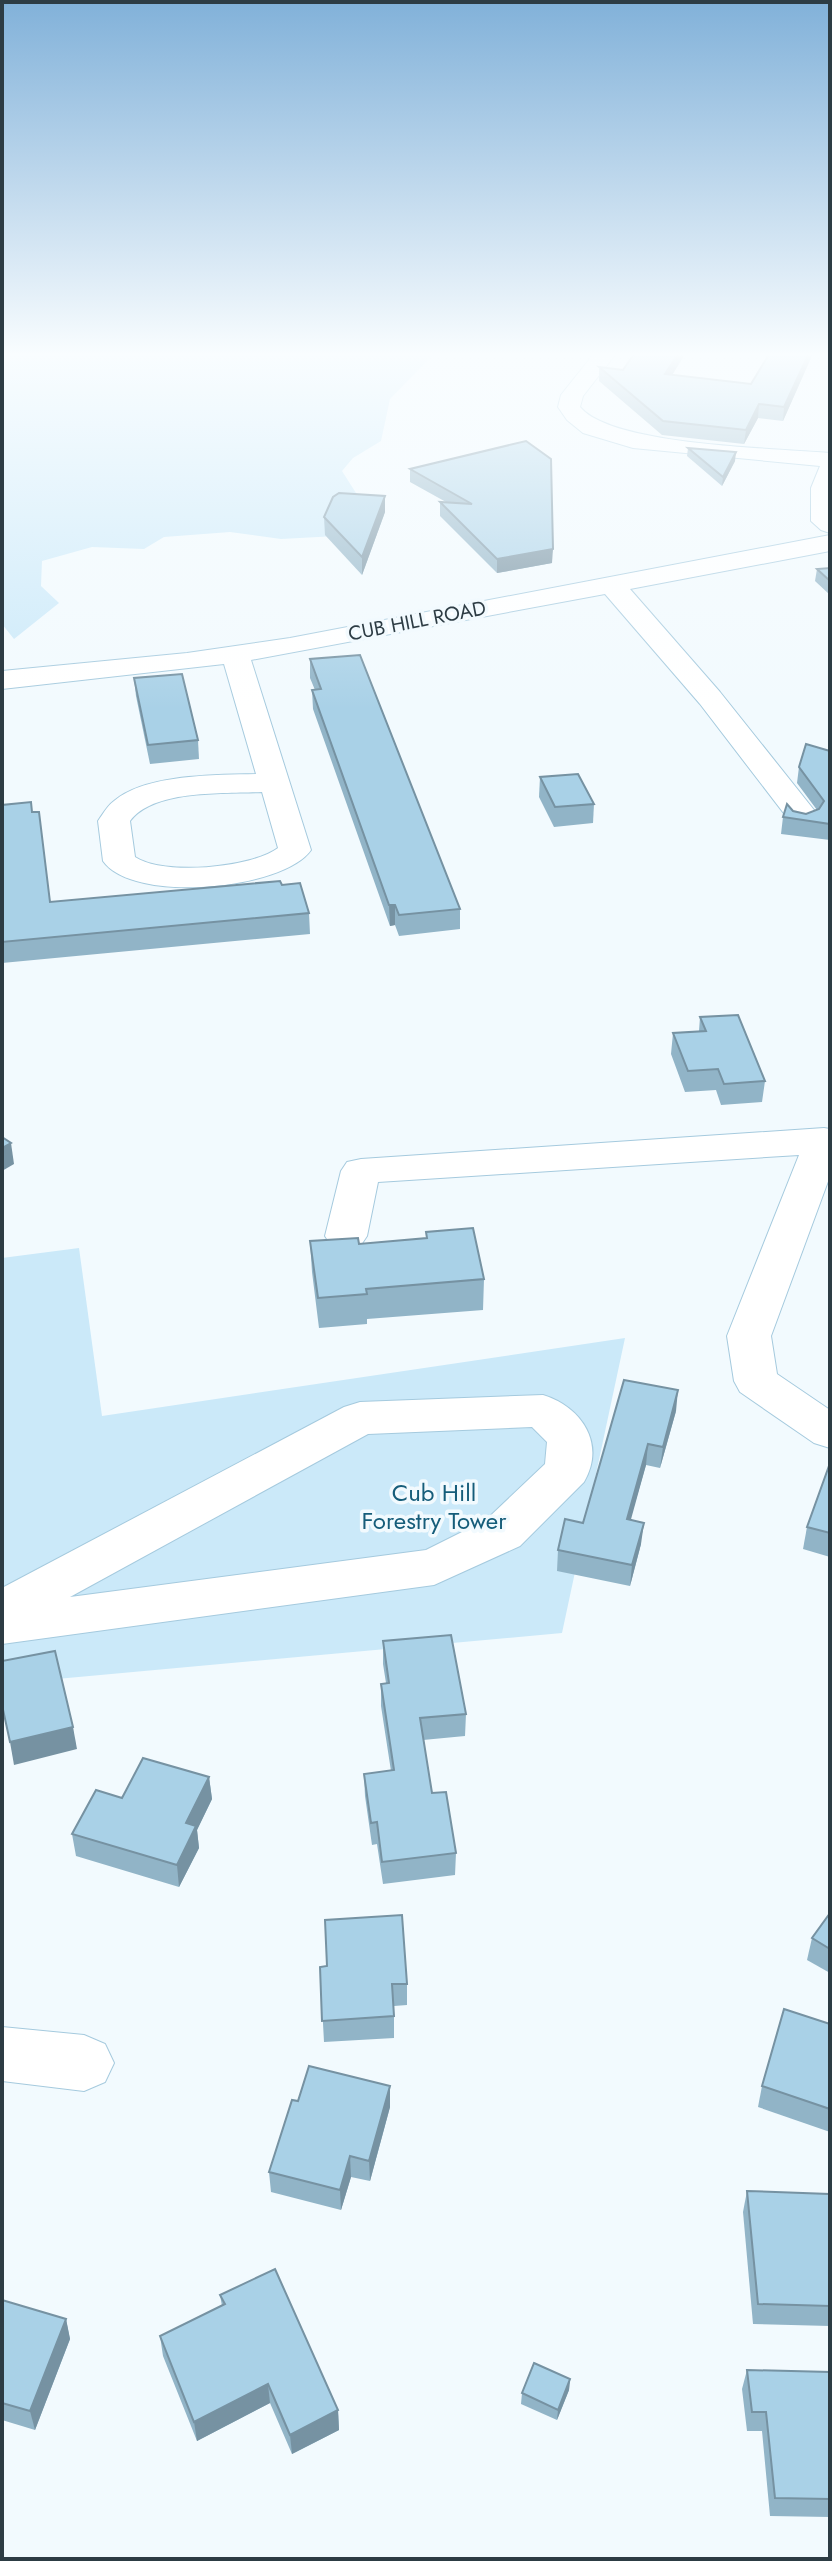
<svg xmlns="http://www.w3.org/2000/svg" width="832" height="2561" font-family="Jost,sans-serif">
  <style>
    .green { fill: #cbe9f9 }
    .lines { fill: none; stroke-linecap: round; stroke-linejoin: round }
    .minor-casing { stroke: #a5cade; stroke-width: 2 }
    .minor { fill: #fff; fill-rule: evenodd }
    .wall { fill: #91b4c7 }
    .shaded-wall { fill: #7692a2 }
    .building { fill: #a9d1e7; stroke: #7692a2; stroke-width: 2 }
    .labels { text-anchor: middle; dominant-baseline: central; stroke-width: 7; stroke-linejoin: round; paint-order: stroke }
    .far-street-label { font-size: 20px; fill: #2d3c44; stroke: #f2fafe }
    .park-label { font-size: 24px; fill: #165d7a; stroke: #f2fafe }
  </style>
  <rect width="100%" height="100%" fill="#f2fafe"/>
  <!-- green -->
  <g class="green">
    <path d="M2 351H437L390 399 381 441 353 458 342 471 370 515 337 536 281 539 230 532 164 537 144 549 92 547 42 561 41 586 59 603 14 639 2 624Z"/>
    <path d="M79 1248 102 1416 625 1338 562 1633 2 1684V1258Z"/>
  </g>
  <g class="lines">
    <!-- minor casing -->
    <g class="minor-casing">
      <g id="minor">
        <path d="M596 351H618L583 396 580 407C612 446 776 448 830 453V533L821 530 811 521V488L820 466 633 448 583 433 567 420 558 407 561 395Z"/>
        <path d="M830 535V551L630 589 720 692 814 810 819 817 814 824 803 827 792 824 700 704 605 594 251 660 311 850C283 890 133 904 103 861L98 821C103 814 107 806 114 801 145 774 216 775 256 774L224 664 2 689V671L187 653 290 638ZM262 792 278 848C251 868 163 876 135 857L130 821C154 789 224 794 262 792Z"/>
        <path d="M824 1128 830 1129V1176L771 1336 777 1374 830 1410V1448L814 1443 740 1392 734 1381 727 1336 799 1155 378 1182 367 1236 361 1245 346 1249 331 1245 325 1236 341 1171 347 1162 361 1159Z"/>
        <path d="M543 1395C582 1407 606 1444 584 1482L520 1546 434 1585 2 1644V1588L344 1407 360 1402ZM532 1427 547 1442 545 1464 486 1520 426 1550 70 1597 368 1434Z"/>
        <path d="M2 2027 84 2035 105 2044 114 2063 105 2082 84 2091 2 2081Z"/>
      </g>
    </g>
    <!-- minor -->
    <use href="#minor" class="minor"/>
  </g>
  <!-- wall -->
  <g class="wall">
    <path d="M636 351H687L672 375 751 384 814 351 783 421 758 418 744 444 662 435 599 381V367L623 370Z"/>
    <path d="M688 448 735 461 722 486 687 456Z"/>
    <path d="M551 459 552 563 497 573 440 516V502H446L410 482V469Z"/>
    <path d="M385 496V512L362 575 325 535 324 517Z"/>
    <path d="M830 568V595L815 581 817 569Z"/>
    <path d="M310 659 460 909V929L399 936 395 925 390 926 313 709 312 690H315L310 678Z"/>
    <path d="M134 678 198 740 199 759 150 764 136 696Z"/>
    <path d="M830 751V840L781 834 783 817 793 811 806 814 817 810 797 783 799 767Z"/>
    <path d="M540 777 594 804 593 823 554 827 539 797Z"/>
    <path d="M2 805 32 812 50 902 282 885 309 913 310 934 2 963Z"/>
    <path d="M700 1017 765 1081 762 1102 721 1105 716 1090 685 1092 671 1054 673 1033 699 1031Z"/>
    <path d="M426 1232 484 1279 483 1310 367 1319V1324L319 1328 312 1272 310 1241 359 1244 426 1238Z"/>
    <path d="M676 1411 660 1468 646 1465 630 1520 641 1544 630 1586 557 1571 558 1550 583 1523Z"/>
    <path d="M830 1463V1557L803 1549 807 1527Z"/>
    <path d="M383 1641 466 1714 465 1736 423 1740 432 1793 456 1853 455 1875 383 1884 377 1844 372 1845 365 1796 364 1774 391 1771 381 1706V1684L386 1683 383 1664Z"/>
    <path d="M209 1777 212 1799 197 1830 199 1848 179 1887 76 1856 72 1834 122 1798Z"/>
    <path d="M830 1913V1973L807 1960 812 1938Z"/>
    <path d="M320 1967 407 1984V2005L394 2006V2038L324 2042Z"/>
    <path d="M830 2024V2132L758 2107 762 2086Z"/>
    <path d="M390 2086V2107L370 2181 351 2177 341 2210 271 2192 269 2172 298 2101Z"/>
    <path d="M747 2191 830 2200V2326L753 2324 743 2212Z"/>
    <path d="M220 2295 338 2410 339 2430 292 2454 270 2403 197 2441 163 2356 160 2336 222 2306Z"/>
    <path d="M2 2300 66 2319 70 2339 35 2430 2 2420Z"/>
    <path d="M747 2370 830 2372V2517L770 2516 762 2431H747L742 2389Z"/>
    <path d="M570 2379 569 2390 557 2420 521 2404 522 2393Z"/>
  </g>
  <!-- shaded-wall -->
  <g class="shaded-wall">
    <path d="M680 351H687L664 388 665 374Z"/>
    <path d="M810 351H814L783 421 784 407Z"/>
    <path d="M759 404 758 418 744 444 746 430Z"/>
    <path d="M736 452 735 461 722 486 723 477Z"/>
    <path d="M385 496V512L362 575V557Z"/>
    <path d="M553 549 552 563 497 573V559Z"/>
    <path d="M389 905H395V925L390 926Z"/>
    <path d="M11 1143 14 1164 2 1171V1148Z"/>
    <path d="M678 1390 676 1411 660 1468 663 1447Z"/>
    <path d="M648 1444 646 1465 625 1541 627 1519Z"/>
    <path d="M644 1523 641 1544 630 1586 632 1565Z"/>
    <path d="M73 1727 77 1749 14 1765 10 1742Z"/>
    <path d="M209 1777 212 1799 197 1830 199 1848 179 1887 177 1865 186 1823Z"/>
    <path d="M390 2086V2107L370 2181 369 2161Z"/>
    <path d="M350 2156 351 2177 341 2210 340 2190Z"/>
    <path d="M66 2319 70 2339 35 2430 30 2411Z"/>
    <path d="M570 2379 569 2390 557 2420 558 2410Z"/>
    <path d="M268 2384 270 2403 197 2441 194 2422Z"/>
    <path d="M338 2410 339 2430 292 2454 290 2435Z"/>
  </g>
  <!-- building -->
  <g class="building">
    <path d="M636 351H680L665 374 751 384 771 351H810L784 407 759 404 746 430 663 421 599 367 623 370Z"/>
    <path d="M526 441 551 459 553 549 497 559 440 502 472 504 410 469Z"/>
    <path d="M688 448 736 452 723 477Z"/>
    <path d="M339 493 385 496 362 557 324 517 333 497Z"/>
    <path d="M830 568V581L817 569Z"/>
    <path d="M360 655 460 909 399 915 395 905H389L312 690 321 689 310 659Z"/>
    <path d="M182 674 198 740 148 745 134 678Z"/>
    <path d="M806 744 830 751V824L783 817 787 804 793 811 806 814 819 809 824 801 799 767Z"/>
    <path d="M578 774 594 804 555 807 540 777Z"/>
    <path d="M31 802 32 812H39L50 902 280 881 282 885 300 883 309 913 2 942V805Z"/>
    <path d="M738 1015 765 1081 724 1084 718 1069 688 1071 673 1033 706 1031 700 1017Z"/>
    <path d="M2 1137 11 1143 2 1148Z"/>
    <path d="M473 1228 484 1279 366 1289 367 1294 318 1298 310 1241 358 1238 359 1244 427 1238 426 1232Z"/>
    <path d="M624 1380 678 1390 663 1447 648 1444 627 1519 644 1523 632 1565 558 1550 565 1519 583 1523Z"/>
    <path d="M830 1463V1533L807 1527Z"/>
    <path d="M451 1635 466 1714 420 1718 432 1793 446 1792 456 1853 382 1862 377 1822 371 1823 364 1774 394 1770 381 1684 389 1683 383 1641Z"/>
    <path d="M55 1651 73 1727 10 1742 2 1705V1661Z"/>
    <path d="M143 1758 209 1777 186 1823 196 1826 177 1865 72 1834 96 1790 122 1798Z"/>
    <path d="M830 1913V1949L812 1938Z"/>
    <path d="M402 1915 407 1984H392L394 2016 322 2021 320 1967 327 1966 325 1920Z"/>
    <path d="M784 2009 830 2024V2109L762 2086Z"/>
    <path d="M309 2066 390 2086 369 2161 350 2156 340 2190 269 2172 292 2100 298 2101Z"/>
    <path d="M747 2191 829 2194 830 2306 758 2304Z"/>
    <path d="M275 2269 338 2410 290 2435 268 2384 194 2422 160 2336 225 2304 220 2295Z"/>
    <path d="M2 2300 66 2319 30 2411 2 2403Z"/>
    <path d="M534 2363 570 2379 558 2410 522 2393Z"/>
    <path d="M747 2370 830 2372V2499L775 2498 766 2412H752Z"/>
  </g>
  <!-- sky -->
  <linearGradient id="sky" x2="0" y2="1"><stop stop-color="#81b1d9"/><stop offset="0.5" stop-color="#f9fdff"/><stop offset="1" stop-color="#f9fdff" stop-opacity="0"/></linearGradient>
  <rect width="832" height="709" fill="url(#sky)"/>
  <g class="labels">
    <!-- far-street labels -->
    <g class="far-street-label">
      <text transform="translate(417 621) rotate(-11)">CUB HILL ROAD</text>
    </g>
    <!-- park labels -->
    <g class="park-label">
      <text x="434" y="1492">Cub Hill<tspan x="434" dy="28">Forestry Tower</tspan></text>
    </g>
  </g>
  <!-- border -->
  <rect width="832" height="2561" fill="none" stroke="#2d3c44" stroke-width="8"/>
</svg>
